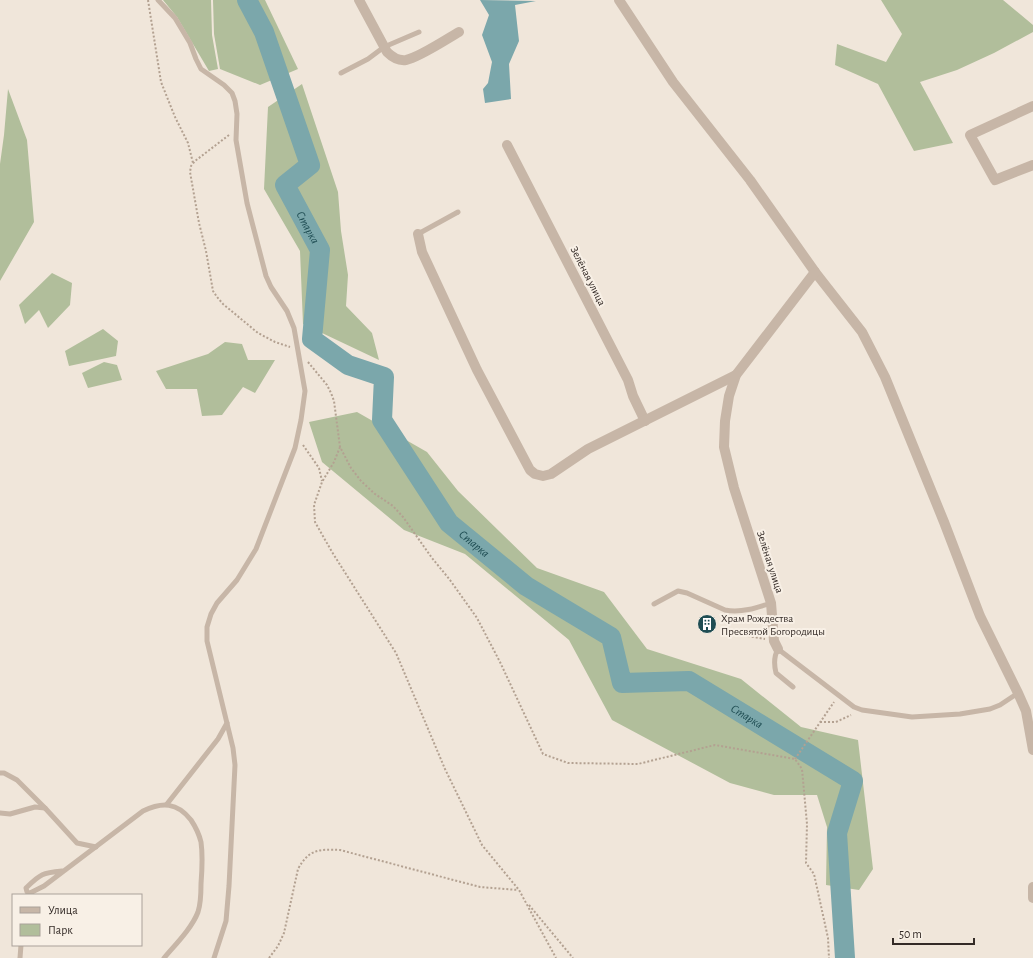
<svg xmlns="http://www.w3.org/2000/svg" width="1033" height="958" font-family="'Alegreya Sans',sans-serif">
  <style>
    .green { fill: #b1be9b }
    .water { fill: #7ba7ab }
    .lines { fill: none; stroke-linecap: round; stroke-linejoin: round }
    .river { stroke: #7ba7ab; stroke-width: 20 }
    .path { stroke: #b3a191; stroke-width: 2; stroke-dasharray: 2 2; stroke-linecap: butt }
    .service { stroke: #c7b6a7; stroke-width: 5 }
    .minor { stroke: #c7b6a7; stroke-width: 10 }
    .labels { text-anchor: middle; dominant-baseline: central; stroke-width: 4; stroke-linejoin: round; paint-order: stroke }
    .street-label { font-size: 11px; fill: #342b27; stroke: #f8f0e6 }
    .poi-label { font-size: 11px; fill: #342b27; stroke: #f8f0e6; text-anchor: start }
    .water-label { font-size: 12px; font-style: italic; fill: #1f4d53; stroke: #f8f0e6 }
  </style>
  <rect width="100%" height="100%" fill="#f0e6da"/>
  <!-- green -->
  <g class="green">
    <path d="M163 0H211L212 35 218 69 209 71 177 17Z"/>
    <path d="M213 0H265L298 69 260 85 220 69 214 34Z"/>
    <path d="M881 0H1003L1033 25V32L994 53 957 70 920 82 953 143 914 151 878 84 835 65 837 44 886 62 902 34Z"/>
    <path d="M302 84 338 192 341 231 348 275 346 306 372 333 379 360 303 324 300 251 264 189 268 107Z"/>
    <path d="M8 89 27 140 34 222 0 281V164L4 135Z"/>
    <path d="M52 273 72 283 70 305 48 328 39 310 25 324 19 305Z"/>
    <path d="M103 329 118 341 116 356 69 366 65 351Z"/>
    <path d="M225 342 242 344 248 360H275L255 393 243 387 222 415 202 416 197 389H166L156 371 208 354Z"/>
    <path d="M104 362 117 365 122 380 88 388 82 373Z"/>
    <path d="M357 412 427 452 458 491 537 568 604 592 647 649 741 679 801 727 858 740 873 869 859 890 826 885 827 827 817 795H774L730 783 612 720 569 640 465 554 404 530 322 462 309 422Z"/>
  </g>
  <!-- water -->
  <path class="water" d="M480 0 536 1 515 5 519 41 509 64 511 99 485 103 483 89 488 83 492 62 482 35 489 15Z"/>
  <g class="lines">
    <!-- river -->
    <path class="river" id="s1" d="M247 0 264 32 310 165 285 185 320 250 312 339 348 365 384 377 382 420 449 523 526 586 611 637 622 683 689 681 853 781 837 833 845 958"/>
    <!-- path -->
    <g class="path">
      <path d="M148 0 161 82 175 117 188 143 193 163"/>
      <path d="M229 135 195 161 191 166 190 172 199 223 206 251 213 291 217 297 223 304 258 333 275 342 290 347"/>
      <path d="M308 362 327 385 331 393 334 401 340 447 351 468 361 481 375 494 393 506 403 517 432 558 450 580 477 618 500 662 543 754 568 763 638 764 715 745 795 759 802 769 807 824 806 863 814 874 828 938 829 958"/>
      <path d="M303 445 319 468 322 481"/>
      <path d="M340 447 334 462 322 482 314 505 315 522 332 552 396 653 445 769 482 845 519 890 556 958"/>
      <path d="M721 628 748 636 765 639"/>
      <path d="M820 722H836L851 715"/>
      <path d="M795 759 834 702"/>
      <path d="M529 905 573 958"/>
      <path d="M269 958 278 946 284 933 298 869C309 849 319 849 340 850L480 887 518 890"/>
    </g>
    <!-- service -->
    <g class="service">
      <path d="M158 0 175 18 190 43 196 59 201 69 224 85 232 93 235 101 237 114 236 140 247 203 266 276 271 287 287 311 294 328 305 391 301 420 295 448 256 549 237 580 217 603 211 614 207 627V641L233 748 235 765 229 886 226 921 214 958"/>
      <path d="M341 73 368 59 384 47 419 32"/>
      <path d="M418 234 458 212"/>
      <path d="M654 604 678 591 687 593 725 610C741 613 756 608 771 603"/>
      <path d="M793 687 776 673C774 665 774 656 778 649L854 707 862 710 912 717 960 714 990 709 1000 705 1018 693"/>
      <path d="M0 773H4L17 780 45 808 77 843 96 847"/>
      <path d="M167 804 218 739 227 723"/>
      <path d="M0 813 10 814 35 807 45 808"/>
      <path d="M63 871C43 873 41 873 26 888L27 892 30 893 44 886 143 811C162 802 177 802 191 820 195 826 199 834 201 842 203 856 202 871 201 884 201 894 201 903 198 912 192 928 175 945 164 958"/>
      <path d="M20 958 21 945"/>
    </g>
    <!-- minor -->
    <g class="minor">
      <path d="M359 0 387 52C392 57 398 61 406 60 418 58 447 39 459 32"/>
      <path d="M619 0 673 82 750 180 815 272 862 332 885 377 944 522 980 616 1018 693 1026 711 1033 750"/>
      <path d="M1033 106 970 135 995 180 1033 165"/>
      <path d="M507 145 628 380 633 396 645 421"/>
      <path d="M418 234 422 252 477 370 530 470 535 474 543 476 551 474 588 449 736 375"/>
      <path d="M778 649 774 641 771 603 734 488 724 447 725 421 729 396 736 375 815 272"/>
      <path d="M1033 887V898"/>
    </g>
  </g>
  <!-- icons -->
  <defs>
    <g id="building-disc" transform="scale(1)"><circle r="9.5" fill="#1f4d53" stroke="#f8f0e6"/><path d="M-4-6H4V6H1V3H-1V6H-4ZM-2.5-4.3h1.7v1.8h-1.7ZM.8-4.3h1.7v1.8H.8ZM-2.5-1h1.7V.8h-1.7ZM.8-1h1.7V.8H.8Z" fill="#fff"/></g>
  </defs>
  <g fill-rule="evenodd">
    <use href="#building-disc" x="707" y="624"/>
  </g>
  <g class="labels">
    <!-- street labels -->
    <g class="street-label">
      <text transform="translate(588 276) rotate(63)">Зелёная улица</text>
      <text transform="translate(770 562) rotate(72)">Зелёная улица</text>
    </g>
    <!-- poi labels -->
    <g class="poi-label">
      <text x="721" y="618">Храм Рождества<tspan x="721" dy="13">Пресвятой Богородицы</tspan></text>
    </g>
    <!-- water labels -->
    <g class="water-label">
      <text stroke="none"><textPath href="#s1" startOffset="257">Старка</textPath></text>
      <text stroke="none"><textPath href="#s1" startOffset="653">Старка</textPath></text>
      <text stroke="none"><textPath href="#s1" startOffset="1001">Старка</textPath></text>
    </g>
  </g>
  <!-- legend -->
  <rect x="12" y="894" width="130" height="52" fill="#f8f0e6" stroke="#aaa19a"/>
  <rect x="20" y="907" width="20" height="6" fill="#c7b6a7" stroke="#aaa19a"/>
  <text x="48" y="914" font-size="12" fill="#342b27">Улица</text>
  <rect x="20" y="924" width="20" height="12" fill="#b1be9b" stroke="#aaa19a"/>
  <text x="48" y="934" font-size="12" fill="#342b27">Парк</text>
  <!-- scale -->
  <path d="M893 938v6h81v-6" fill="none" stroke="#342b27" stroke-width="2"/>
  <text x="899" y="938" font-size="12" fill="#342b27" stroke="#f8f0e6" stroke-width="3" paint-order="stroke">50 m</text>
</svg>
